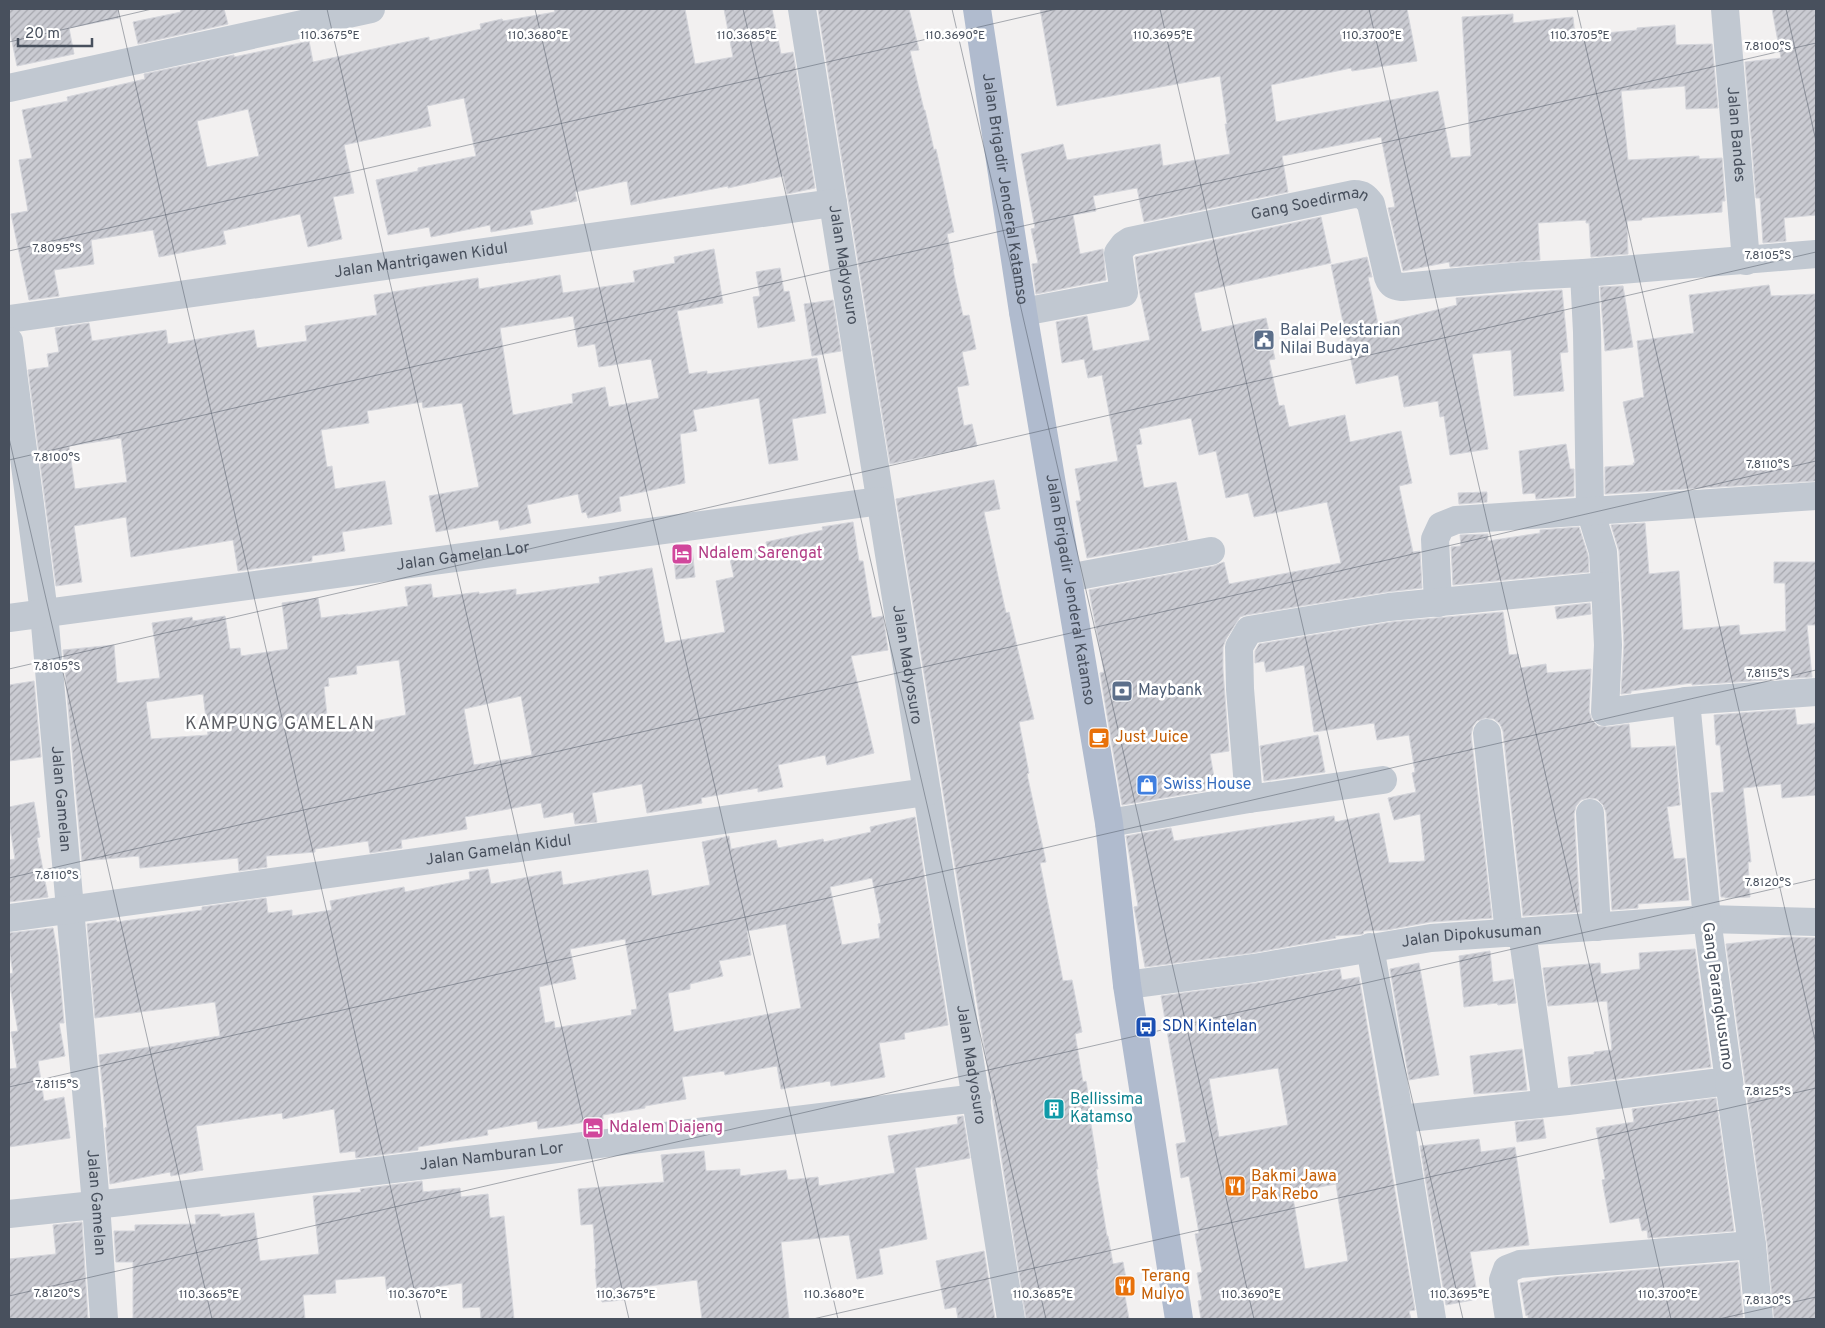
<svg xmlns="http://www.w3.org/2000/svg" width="1825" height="1328" font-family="Overpass,sans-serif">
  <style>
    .building { fill: url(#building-hatch); stroke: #d4d5db; fill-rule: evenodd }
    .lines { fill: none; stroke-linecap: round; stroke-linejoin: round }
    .minor { stroke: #c1c8d1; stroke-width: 28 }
    .major { stroke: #b0bbce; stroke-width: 28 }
    .ticks { fill: none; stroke: #48505d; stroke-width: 1; stroke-opacity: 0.45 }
    .labels { text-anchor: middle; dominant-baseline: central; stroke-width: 5; stroke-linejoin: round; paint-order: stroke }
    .street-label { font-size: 16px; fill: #48505d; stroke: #fff }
    .service-label { font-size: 16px; fill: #4e5e75; stroke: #fff; text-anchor: start }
    .hotel-label { font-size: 16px; fill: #b23c85; stroke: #fff; text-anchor: start }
    .food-label { font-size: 16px; fill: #c56008; stroke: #fff; text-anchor: start }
    .shop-label { font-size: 16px; fill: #366cbe; stroke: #fff; text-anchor: start }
    .transit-label { font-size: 16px; fill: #164399; stroke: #fff; text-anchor: start }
    .culture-label { font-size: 16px; fill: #0d838f; stroke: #fff; text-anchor: start }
    .neighbourhood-label { font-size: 18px; letter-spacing: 1px; fill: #5d5f65; stroke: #fff }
    .ticks-label { font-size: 12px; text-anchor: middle; fill: #48505d; stroke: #fff; stroke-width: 5; stroke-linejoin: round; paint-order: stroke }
  </style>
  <defs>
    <pattern id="building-hatch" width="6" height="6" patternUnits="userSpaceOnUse" patternTransform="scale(1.25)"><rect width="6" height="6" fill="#cacbd2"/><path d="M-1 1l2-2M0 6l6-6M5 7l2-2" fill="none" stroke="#a6a7ae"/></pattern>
  </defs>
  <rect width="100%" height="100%" fill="#f2f0f0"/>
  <!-- building -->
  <g class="building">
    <path d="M9 9H118L119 18 69 28 74 54 17 66 9 27Z"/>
    <path d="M180 9H224L228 24 138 44 133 22 181 12Z"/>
    <path d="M554 9H685L695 64 733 57 724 9H772L781 54 793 52 815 188 787 194 783 176 728 188V186L631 205 627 181 575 192 577 201 530 211 533 224 491 232 490 225 431 237 429 227 388 235 376 180 418 171V168L476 156 464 98 427 106 431 126 344 145 354 193 333 197 342 239 308 247 300 214 223 231 226 244 159 257 153 230 91 240 94 264 54 270 59 296 29 300 11 214 28 211 19 160 32 158 22 110 68 101 67 97 145 79 144 74 234 55V57L309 41 313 62 429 37V41L481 29 480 24 502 19 503 21 555 12ZM248 109 259 156 207 167 197 121Z"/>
    <path d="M818 9H909L919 50 910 51 924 110H925L934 150 936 149 954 232 947 234 954 269 953 270 963 316 969 315 976 349 962 352 969 385 957 387 964 426 972 424 977 446 890 464Z"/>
    <path d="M1040 9H1407L1417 61 1352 71 1351 68 1271 85 1276 122 1438 91 1451 158 1471 156 1462 17 1513 14V23L1573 17 1575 36 1637 30V28L1675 25 1676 45 1712 44 1718 108 1686 109 1685 86 1621 91 1628 160 1699 156V159L1722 158 1725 201H1722V212L1642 218V220L1627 221 1628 254 1591 257 1589 223H1586V220L1538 223 1540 260 1450 267 1449 262 1403 271 1388 208 1395 207 1381 137 1282 156 1288 192 1144 222 1137 188 1093 196 1096 211 1073 215 1080 254 1103 249 1106 280 1036 294 1032 264 1038 263 1031 229 1035 228 1021 154 1063 144 1067 160 1160 144 1163 166 1230 154 1225 124H1227L1220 76 1057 106Z"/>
    <path d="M1772 9H1816V215L1784 218 1786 241 1763 243 1760 198H1756L1745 62 1781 58Z"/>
    <path d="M1321 217 1331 263 1194 293 1202 332 1266 318 1275 359 1269 360 1279 406 1284 405 1289 427 1345 415 1350 442 1401 431 1412 483 1399 486 1413 552 1420 551 1422 588 1387 592 1246 615 1240 617 1226 639 1223 647V670L1229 751 1210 754 1216 789 1122 805 1100 673 1104 672 1089 590 1214 566 1224 562 1229 584 1341 563 1327 502 1254 517 1248 493 1226 498 1216 451 1199 455 1191 418 1139 429 1142 444 1136 445 1144 488 1176 482 1188 540 1087 558 1076 501H1081L1075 469 1118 461 1102 375 1088 378 1084 359 1062 363 1056 322 1087 316 1093 351 1150 340 1139 289 1135 257Z"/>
    <path d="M714 249 723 303 677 311 689 374 707 371V374L817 358 826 413 792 419 798 460 769 464 759 398 693 410 697 431 680 434 685 483 619 497 621 511 588 518 586 512 582 513 578 494 527 505 531 523 500 530 498 520 436 532 429 496 479 487 462 403 423 408 422 402 367 411 369 423 321 430 327 467 332 466 335 489 385 481 392 524 342 532 345 551 312 556V561L238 571 233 540 131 557 126 517 74 526 82 582 56 586 28 370 49 367 47 354 59 352 55 328 89 323 92 341 166 330 168 344 254 330 257 348 307 341 305 326 377 315 374 295 478 278 479 289 560 275 563 293 635 282 633 271 675 263 674 257ZM573 316 578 347 595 344 599 367 651 359 659 398 609 407 605 387 572 394 573 403 513 415 500 328ZM121 438 127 482 75 489 69 446Z"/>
    <path d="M1367 257 1372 277H1368L1378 324 1457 305 1456 298 1562 290 1568 352 1560 353 1564 391 1514 396 1511 350 1472 354 1488 449 1450 455 1444 416 1440 417 1438 401 1404 407 1398 375 1356 384 1331 265Z"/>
    <path d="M780 268 784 292 789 291 795 321 758 328 753 297 760 296 756 272Z"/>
    <path d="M1769 285 1771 296 1816 294V481L1605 494V467L1634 465 1633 463H1635L1623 402 1644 397 1637 341 1694 333 1689 295Z"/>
    <path d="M1623 286 1633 347 1605 351 1600 287Z"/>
    <path d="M833 300 841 351 812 356 804 304Z"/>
    <path d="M1566 444 1570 469H1574V496L1536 499 1535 493 1523 494 1519 451Z"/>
    <path d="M994 480 1000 509 984 512 1006 613 1009 612 1034 719 1019 722 1029 773 1027 774 1046 862 1040 863 1063 981 1072 980 1082 1032 1075 1034 1083 1082 1086 1081 1093 1123 1091 1124 1098 1169H1096L1107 1236H1108L1113 1264 1123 1262 1128 1290 1124 1291 1129 1319H1026L992 1096 896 499Z"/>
    <path d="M1487 492V502L1459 504 1458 493Z"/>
    <path d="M853 522 859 561H863L872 618 883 616 888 650 851 656 874 753 827 765 825 755 778 765 783 787 758 792V788L701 798 702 803 647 813 642 784 592 793 597 822 575 824 573 812 544 818 541 803 465 817 467 829 401 840 402 848 370 853 368 841 315 849V852L266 856 267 867 239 871 238 858 140 868 139 856 82 861 63 650 114 645 117 683 160 678 152 623 192 617 193 621 225 616 230 649 240 648 241 656 288 649 282 603 318 598 321 618 348 614V615L408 606 405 587 431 584 433 598 479 592V594L516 589V595L600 583 599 577 652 568 665 643 725 632 716 581 734 577 729 555 767 547 766 542 823 530 822 527ZM399 660 406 715 334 729V724L328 725 324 687 329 686 328 678 357 674 356 666ZM203 694 208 735 151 739 146 702ZM521 696 532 755 474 765 464 709Z"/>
    <path d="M1645 523 1649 574 1679 571 1683 630 1739 625 1740 635 1786 631 1785 583H1774V562H1816V625H1807L1812 677 1692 685V683L1631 691V693L1621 694 1624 644 1619 551 1611 525Z"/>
    <path d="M1579 527 1588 555 1589 572 1453 585 1451 547 1461 546 1460 535 1488 534V541L1540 533V530Z"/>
    <path d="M692 547 695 577 676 579 673 549Z"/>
    <path d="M1590 603 1591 614 1557 619 1555 607Z"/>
    <path d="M1503 612 1509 655 1518 654 1520 668 1546 664 1547 673 1591 669 1589 711 1592 720 1598 726 1607 727 1629 724 1631 748 1675 746 1680 805 1667 807 1674 859 1685 858 1689 900 1638 904V908L1612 910 1606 812 1603 805 1597 799 1589 798 1581 800 1576 806 1574 814 1580 912 1523 916 1503 731 1500 724 1494 719 1485 718 1477 721 1473 726 1471 735 1492 918 1430 922 1387 930 1364 931 1363 934 1335 936 1336 938 1252 953 1145 967 1134 907 1138 906 1126 836 1171 828 1174 841 1334 816 1335 822 1379 813 1389 863 1425 861 1420 814 1394 820 1388 798 1416 792 1412 773 1415 772 1409 735 1377 740 1374 723 1314 732 1304 665 1266 672 1264 661 1255 663V651L1259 644 1391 622Z"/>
    <path d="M34 681 41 757 9 761V685Z"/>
    <path d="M1795 709 1797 725 1816 723V795L1782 798 1781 784 1743 788 1751 862H1748L1750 897 1725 898V897H1721L1711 793 1724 792 1720 745H1716L1714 715Z"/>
    <path d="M1318 735 1325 772 1264 781 1260 746Z"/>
    <path d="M34 802 40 837 37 838 48 897 9 902V860L15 859 9 822V807Z"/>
    <path d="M915 817 948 1025 904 1033 905 1039 879 1043 885 1077 831 1086 830 1081 781 1089 777 1066 725 1075 724 1071 682 1077 686 1099 645 1106V1108L603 1115V1119L562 1126 538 1129 537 1121 487 1130 488 1135 418 1147V1150L356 1158 355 1151 340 1153 334 1109 283 1119 282 1113 196 1126 203 1170 171 1176 170 1172 110 1184 105 1128 107 1127 99 1055 220 1036 215 1002 95 1018 87 924 116 920 117 922 202 910V907L266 898 268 913 292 910V916L332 910 330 901 404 887 405 892 470 879 469 872 488 869 491 884 561 871 563 885 648 870 652 896 710 885 702 842 729 836 731 849 776 840 778 848 823 839 824 842 871 832 870 827ZM872 878 881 923 878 924 880 938 842 945 830 887ZM786 924 801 1008 674 1032 668 993 690 989V984L723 976 719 961 751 955 747 931ZM625 939 637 1009 631 1010 632 1015 555 1028 554 1021 545 1023 539 987 576 979 570 949Z"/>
    <path d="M53 928 58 955 64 1023H59L65 1056 38 1061 44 1101 64 1097 70 1138 9 1147V1069L17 1068 11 1032 18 1031 9 981V974L13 973 9 949V933Z"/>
    <path d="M1790 937 1816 938V1319H1774L1767 1243 1726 944Z"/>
    <path d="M1695 949 1711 1067 1571 1085 1568 1057 1594 1054V1052L1612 1050 1607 1001 1548 1006 1543 968 1600 963 1601 974 1640 969 1639 953Z"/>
    <path d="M1490 951 1493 982 1513 979 1516 1003 1498 1005 1497 1003 1464 1007 1459 956Z"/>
    <path d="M1419 963 1439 1075 1409 1080 1390 969Z"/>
    <path d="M1340 969 1342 980 1359 977 1415 1310 1409 1311 1411 1319H1201L1198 1301 1202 1300 1197 1273 1202 1272 1195 1234 1199 1233 1189 1176 1181 1178 1176 1144 1186 1142 1161 996 1256 983ZM1278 1068 1288 1125 1219 1137 1209 1079ZM1336 1184 1348 1261 1305 1269 1292 1192Z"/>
    <path d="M1522 1049 1527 1090 1474 1094 1470 1056Z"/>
    <path d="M1716 1098 1734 1231 1648 1238 1647 1230 1642 1231 1639 1218 1610 1223 1602 1180 1605 1179 1596 1128 1634 1122 1632 1109Z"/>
    <path d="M963 1116 970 1158 915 1168 927 1239 879 1249 883 1274 857 1279 849 1235 781 1242 789 1319H702L697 1280 641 1287 642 1298 602 1302 600 1289 597 1290 595 1269 596 1268 593 1224 581 1225 578 1189 664 1182 661 1155 704 1151 706 1171 740 1169V1176L786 1170 788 1180 818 1177 819 1186 895 1173 888 1136 958 1124 957 1117Z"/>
    <path d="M1543 1119 1546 1138 1517 1142 1515 1122Z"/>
    <path d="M1479 1139 1481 1152 1515 1147 1529 1245 1470 1252 1478 1299 1446 1305 1420 1146Z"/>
    <path d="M422 1181 423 1192 460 1188 461 1197 488 1194 490 1218 504 1216 514 1319H481L480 1307 463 1308 462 1283 387 1294 385 1276 335 1280 336 1293 303 1295 305 1319H133V1262H116L114 1231H135V1225L196 1224 195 1215 220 1214V1217L254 1213 260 1261 319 1254 313 1196 361 1192 360 1189Z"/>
    <path d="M82 1222 88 1319H9V1259L56 1254 53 1225Z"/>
    <path d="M984 1251 995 1319H958L956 1307 945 1309 936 1261Z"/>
    <path d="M1738 1262 1743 1317 1726 1319H1528V1315L1526 1316 1520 1283 1555 1277Z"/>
  </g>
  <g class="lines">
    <!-- minor -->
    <g class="minor">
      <path id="s1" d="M802 9 1011 1319"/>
      <path id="s2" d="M1725 9 1746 261"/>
      <path d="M9 88 371 9"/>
      <path d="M1816 254 1584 273 1587 332 1590 510 1603 552 1605 586 1608 645 1605 712 1686 701 1816 692"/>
      <path id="s3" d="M1023 312 1124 293 1118 253 1124 245 1130 241 1354 194C1363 194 1366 197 1371 204L1388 277C1391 285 1394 286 1402 287L1523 276 1584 273"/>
      <path id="s4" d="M9 319 833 203"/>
      <path id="s5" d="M9 341 44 613 96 1204 104 1319"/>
      <path d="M1068 578 1211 551"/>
      <path d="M1438 603 1435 539 1441 526 1456 520 1816 496"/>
      <path id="s6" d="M9 618 880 501"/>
      <path d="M1487 733 1509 933"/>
      <path d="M1249 799 1240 689 1239 647 1249 630 1389 607 1605 586"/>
      <path d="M1590 813 1597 927"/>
      <path d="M1109 823 1249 799 1383 780"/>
      <path id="s7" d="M9 918 927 792"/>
      <path d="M1522 932 1546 1103"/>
      <path d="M1370 947 1400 1119 1432 1319"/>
      <path id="s8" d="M1127 985 1254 968 1431 938 1707 919 1816 922"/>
      <path d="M1400 1119 1568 1101 1729 1081 1707 919 1686 701"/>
      <path id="s9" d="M9 1214 122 1202 977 1098"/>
      <path d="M1752 1245 1759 1319"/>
      <path d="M1509 1319 1503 1280 1507 1269 1520 1264 1752 1245 1729 1081"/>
    </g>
    <!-- major -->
    <path class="major" id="s10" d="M977 9 1023 312 1109 823 1127 985 1179 1319"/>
  </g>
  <!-- ticks -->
  <path class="ticks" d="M118 9 421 1319M327 9 629 1319M535 9 838 1319M743 9 1046 1319M952 9 1254 1319M1160 9 1463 1319M1369 9 1671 1319M1577 9 1816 1044M1786 9 1816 141M9 42 152 9M9 251 1057 9M9 438 212 1319M9 460 1816 43M9 669 1816 252M9 878 1816 461M9 1087 1816 670M9 1296 1816 879M813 1319 1816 1088M1719 1319 1816 1297"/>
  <!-- icons -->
  <defs>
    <g id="civic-square" transform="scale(1.125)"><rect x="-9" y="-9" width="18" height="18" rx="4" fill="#5c6f8a" stroke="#fff"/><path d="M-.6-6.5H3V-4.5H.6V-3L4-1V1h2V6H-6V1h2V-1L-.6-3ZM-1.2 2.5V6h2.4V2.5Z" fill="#fff"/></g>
    <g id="hotel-square" transform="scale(1.125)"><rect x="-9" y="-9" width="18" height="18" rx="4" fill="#d1479c" stroke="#fff"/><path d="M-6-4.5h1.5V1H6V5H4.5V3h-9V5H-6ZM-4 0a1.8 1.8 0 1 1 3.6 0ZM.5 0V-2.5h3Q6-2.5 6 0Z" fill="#fff"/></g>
    <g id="bank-square" transform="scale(1.125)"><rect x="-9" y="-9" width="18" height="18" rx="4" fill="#5c6f8a" stroke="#fff"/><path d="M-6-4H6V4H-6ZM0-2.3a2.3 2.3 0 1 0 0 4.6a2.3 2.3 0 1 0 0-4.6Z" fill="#fff"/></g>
    <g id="cafe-square" transform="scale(1.125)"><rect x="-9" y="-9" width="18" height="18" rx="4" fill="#e8710a" stroke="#fff"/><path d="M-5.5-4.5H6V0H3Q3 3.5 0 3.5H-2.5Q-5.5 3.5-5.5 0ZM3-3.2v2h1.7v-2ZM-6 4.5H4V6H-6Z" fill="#fff"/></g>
    <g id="shop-square" transform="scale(1.125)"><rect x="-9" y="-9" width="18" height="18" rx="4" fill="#3f7fe0" stroke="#fff"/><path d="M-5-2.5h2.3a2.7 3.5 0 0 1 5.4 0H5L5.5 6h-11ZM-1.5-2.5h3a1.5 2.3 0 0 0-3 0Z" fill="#fff"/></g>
    <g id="bus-square" transform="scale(1.125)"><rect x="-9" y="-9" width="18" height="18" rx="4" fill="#1a4fb4" stroke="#fff"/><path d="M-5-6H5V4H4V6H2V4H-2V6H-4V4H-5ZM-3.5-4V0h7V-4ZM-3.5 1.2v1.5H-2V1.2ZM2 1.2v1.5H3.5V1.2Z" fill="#fff"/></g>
    <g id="building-square" transform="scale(1.125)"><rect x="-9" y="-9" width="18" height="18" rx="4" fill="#0f9aa8" stroke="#fff"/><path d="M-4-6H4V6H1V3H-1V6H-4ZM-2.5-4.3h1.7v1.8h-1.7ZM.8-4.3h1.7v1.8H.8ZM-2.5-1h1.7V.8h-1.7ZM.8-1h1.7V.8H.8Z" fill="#fff"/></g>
    <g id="restaurant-square" transform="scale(1.125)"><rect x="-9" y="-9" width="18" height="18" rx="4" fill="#e8710a" stroke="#fff"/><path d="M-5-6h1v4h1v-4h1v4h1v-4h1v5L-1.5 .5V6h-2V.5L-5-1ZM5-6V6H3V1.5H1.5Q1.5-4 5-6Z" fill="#fff"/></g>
  </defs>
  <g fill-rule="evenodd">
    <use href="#civic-square" x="1264" y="340"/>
    <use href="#hotel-square" x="682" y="554"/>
    <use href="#bank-square" x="1122" y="691"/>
    <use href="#cafe-square" x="1099" y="738"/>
    <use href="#shop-square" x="1147" y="785"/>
    <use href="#bus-square" x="1146" y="1027"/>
    <use href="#building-square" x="1054" y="1109"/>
    <use href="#hotel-square" x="593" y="1128"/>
    <use href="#restaurant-square" x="1235" y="1186"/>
    <use href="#restaurant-square" x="1125" y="1286"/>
  </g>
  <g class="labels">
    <!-- street labels -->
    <g class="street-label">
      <text stroke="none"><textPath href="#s2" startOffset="126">Jalan Bandes</textPath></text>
      <text stroke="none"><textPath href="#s10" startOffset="182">Jalan Brigadir Jenderal Katamso</textPath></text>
      <text stroke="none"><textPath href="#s3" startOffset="344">Gang Soedirman</textPath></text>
      <text stroke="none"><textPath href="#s4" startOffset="416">Jalan Mantrigawen Kidul</textPath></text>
      <text stroke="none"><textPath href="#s1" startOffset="259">Jalan Madyosuro</textPath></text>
      <text stroke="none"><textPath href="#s6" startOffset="458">Jalan Gamelan Lor</textPath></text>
      <text stroke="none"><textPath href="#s10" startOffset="588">Jalan Brigadir Jenderal Katamso</textPath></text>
      <text stroke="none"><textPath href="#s1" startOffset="664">Jalan Madyosuro</textPath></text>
      <text stroke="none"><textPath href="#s5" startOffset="461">Jalan Gamelan</textPath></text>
      <text stroke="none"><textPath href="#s7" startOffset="494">Jalan Gamelan Kidul</textPath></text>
      <text stroke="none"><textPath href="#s8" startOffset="348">Jalan Dipokusuman</textPath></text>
      <text transform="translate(1717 996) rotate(82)">Gang Parangkusumo</text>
      <text stroke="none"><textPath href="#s1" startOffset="1069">Jalan Madyosuro</textPath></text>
      <text stroke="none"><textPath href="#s9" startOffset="486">Jalan Namburan Lor</textPath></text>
      <text stroke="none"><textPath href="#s5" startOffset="866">Jalan Gamelan</textPath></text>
    </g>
    <!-- service labels -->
    <g class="service-label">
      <text x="1280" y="331">Balai Pelestarian<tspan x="1280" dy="18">Nilai Budaya</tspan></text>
      <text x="1138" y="691">Maybank</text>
    </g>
    <!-- hotel labels -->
    <g class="hotel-label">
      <text x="698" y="554">Ndalem Sarengat</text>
      <text x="609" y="1128">Ndalem Diajeng</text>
    </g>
    <!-- food labels -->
    <g class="food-label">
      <text x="1115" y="738">Just Juice</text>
      <text x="1251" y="1177">Bakmi Jawa<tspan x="1251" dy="18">Pak Rebo</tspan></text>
      <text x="1141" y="1277">Terang<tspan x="1141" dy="18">Mulyo</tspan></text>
    </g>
    <!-- shop labels -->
    <g class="shop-label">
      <text x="1163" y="785">Swiss House</text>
    </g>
    <!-- transit labels -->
    <g class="transit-label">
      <text x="1162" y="1027">SDN Kintelan</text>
    </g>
    <!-- culture labels -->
    <g class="culture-label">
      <text x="1070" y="1100">Bellissima<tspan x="1070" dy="18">Katamso</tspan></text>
    </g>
    <!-- neighbourhood labels -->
    <g class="neighbourhood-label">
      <text x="280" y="724">KAMPUNG GAMELAN</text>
    </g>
  </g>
  <g class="ticks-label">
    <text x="330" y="39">110.3675°E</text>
    <text x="538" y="39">110.3680°E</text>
    <text x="747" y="39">110.3685°E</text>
    <text x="955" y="39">110.3690°E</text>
    <text x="1163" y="39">110.3695°E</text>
    <text x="1372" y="39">110.3700°E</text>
    <text x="1580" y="39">110.3705°E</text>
    <text x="1768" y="50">7.8100°S</text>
    <text x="57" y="252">7.8095°S</text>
    <text x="1768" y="259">7.8105°S</text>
    <text x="57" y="461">7.8100°S</text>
    <text x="1768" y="468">7.8110°S</text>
    <text x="57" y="670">7.8105°S</text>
    <text x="1768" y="677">7.8115°S</text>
    <text x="57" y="879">7.8110°S</text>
    <text x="1768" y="886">7.8120°S</text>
    <text x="57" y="1088">7.8115°S</text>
    <text x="1768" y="1095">7.8125°S</text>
    <text x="57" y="1297">7.8120°S</text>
    <text x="209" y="1298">110.3665°E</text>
    <text x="418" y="1298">110.3670°E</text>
    <text x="626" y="1298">110.3675°E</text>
    <text x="834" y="1298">110.3680°E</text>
    <text x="1043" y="1298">110.3685°E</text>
    <text x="1251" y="1298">110.3690°E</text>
    <text x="1460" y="1298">110.3695°E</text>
    <text x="1668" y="1298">110.3700°E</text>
    <text x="1768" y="1304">7.8130°S</text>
  </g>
  <!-- border -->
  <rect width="1825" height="1328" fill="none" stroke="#48505d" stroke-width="20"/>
  <!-- scale -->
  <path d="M18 38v8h74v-8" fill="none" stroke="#48505d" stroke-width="2.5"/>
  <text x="25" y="38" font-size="15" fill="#48505d" stroke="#ffffff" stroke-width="4" paint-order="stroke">20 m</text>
</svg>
